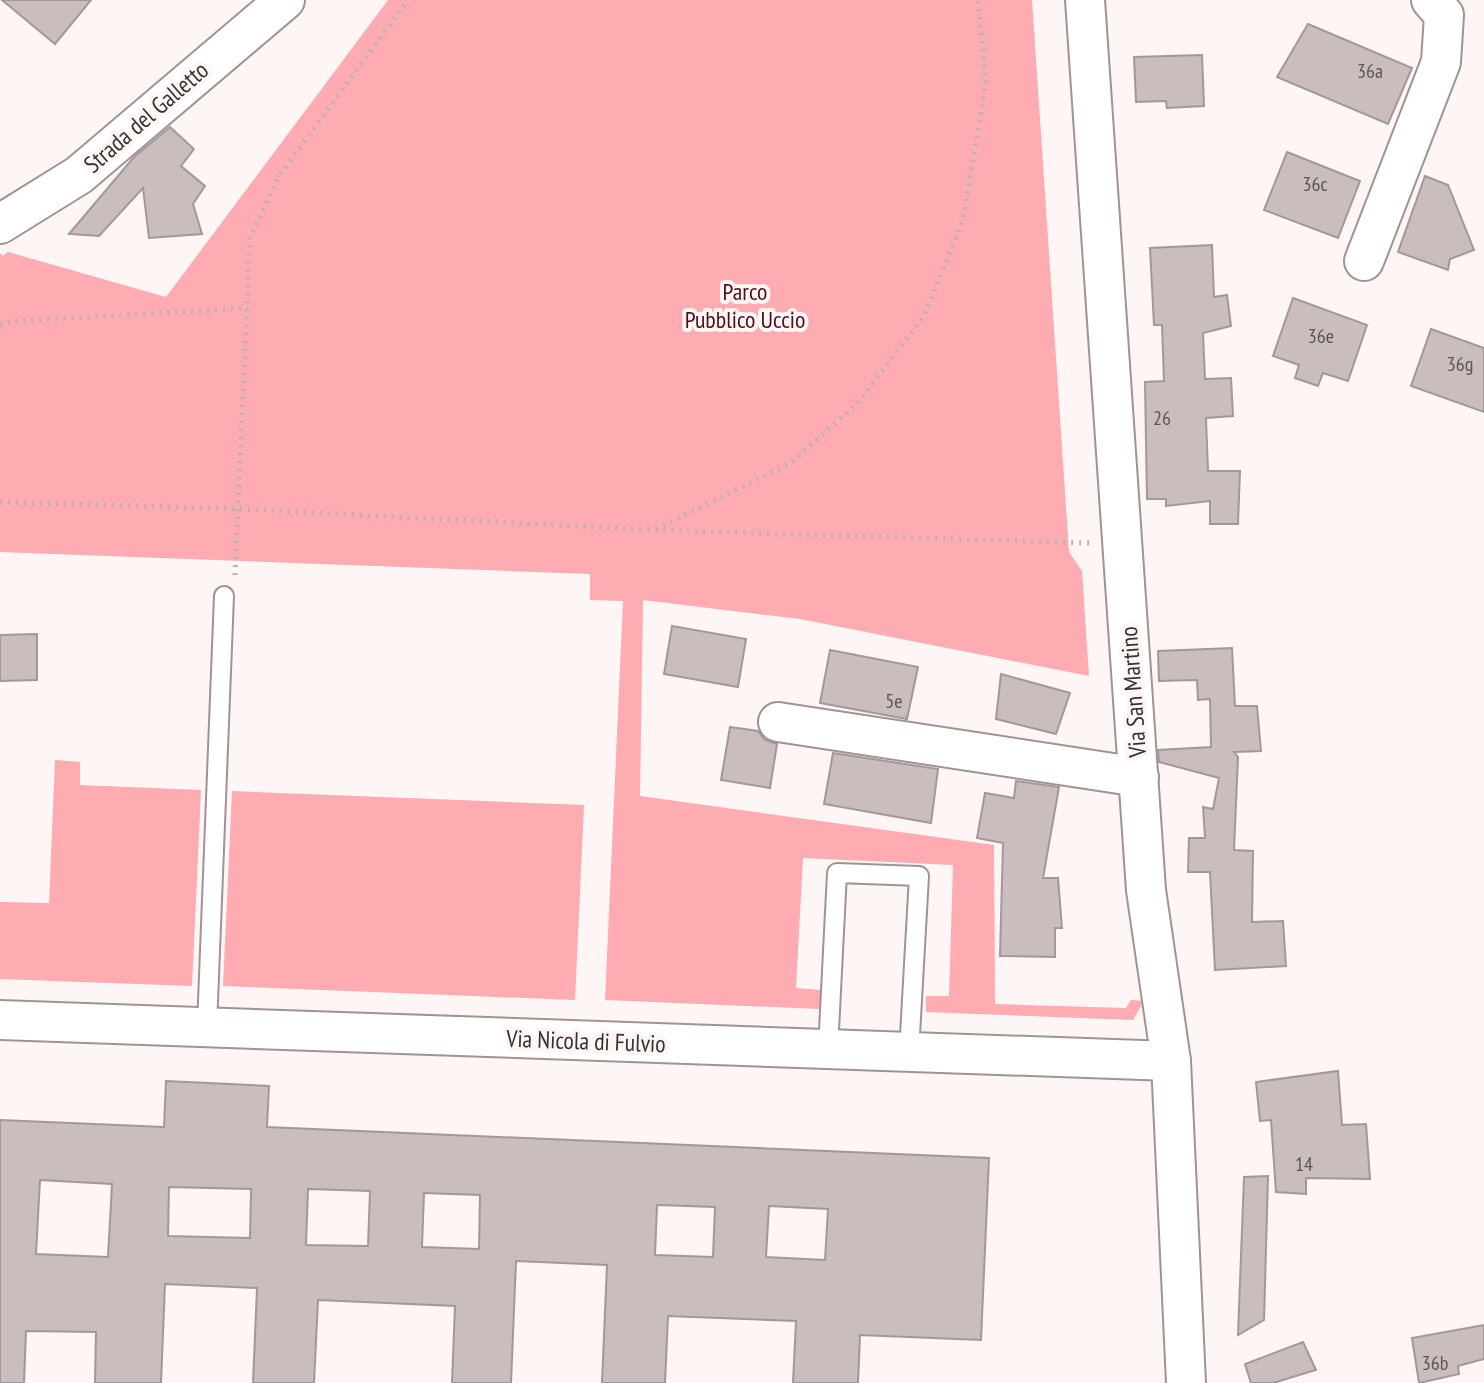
<svg xmlns="http://www.w3.org/2000/svg" width="1484" height="1383" font-family="'PT Sans Narrow',sans-serif">
  <style>
    .green { fill: #feabb2 }
    .building { fill: #cabdbd; stroke: #a49798; stroke-width: 2; fill-rule: evenodd }
    .lines { fill: none; stroke-linecap: round; stroke-linejoin: round }
    .lane-casing { stroke: #a09394; stroke-width: 22 }
    .street-casing { stroke: #a09394; stroke-width: 42 }
    .path { stroke: #bbb3b3; stroke-width: 5; stroke-dasharray: 2 6; stroke-linecap: butt }
    .lane { stroke: #fff; stroke-width: 18 }
    .street { stroke: #fff; stroke-width: 38 }
    .labels { text-anchor: middle; dominant-baseline: central; stroke-width: 8; stroke-linejoin: round; paint-order: stroke }
    .number-label { font-size: 20px; fill: #5c5555 }
    .street-label { font-size: 24px; fill: #373232; stroke: #fef5f5 }
    .park-label { font-size: 24px; fill: #4c0f1b; stroke: #fef5f5 }
  </style>
  <rect width="100%" height="100%" fill="#fef5f5"/>
  <!-- green -->
  <g class="green">
    <path d="M388 0H1032L1069 552 1082 571 1089 676 800 619 643 600 640 796 994 845 995 1004 1126 1008 1131 1000 1144 1001 1133 1020 926 1012V996H949L953 865 803 858 796 988 821 990 820 1009 605 1000 623 601 590 600V574L0 552V253L3 256 8 252 166 297Z"/>
    <path d="M55 760 80 762V785L201 790 192 986 0 979V902L49 903Z"/>
    <path d="M232 791 584 805 575 1000 223 986Z"/>
  </g>
  <!-- building -->
  <g class="building">
    <path d="M2 0H91L55 44Z"/>
    <path d="M1308 24 1412 68 1388 124 1277 77Z"/>
    <path d="M1202 55 1204 106 1167 108 1166 101 1136 102 1134 57Z"/>
    <path d="M170 127 194 149 181 166 205 186 193 204 202 234 149 238 143 188 99 236 69 234 134 157Z"/>
    <path d="M1287 152 1360 181 1338 238 1264 210Z"/>
    <path d="M1425 176 1448 185 1474 250 1450 259 1448 270 1398 252Z"/>
    <path d="M1212 245 1214 297 1227 295 1231 326 1203 333 1205 379 1231 378 1233 416 1206 418 1208 471H1240L1238 524H1210V501L1166 506V499H1147L1145 382 1164 381 1162 325H1154L1150 248Z"/>
    <path d="M1293 298 1367 325 1348 381 1323 373 1318 386 1295 378 1299 365 1273 356Z"/>
    <path d="M1431 329 1484 348V412L1411 386Z"/>
    <path d="M672 626 746 639 738 687 664 674Z"/>
    <path d="M37 634V680L0 681V635Z"/>
    <path d="M1232 648 1235 706H1257L1261 751 1234 752 1238 757 1234 850 1253 851 1252 922 1283 921 1286 966 1215 970 1210 872H1188L1189 838H1205L1203 807 1213 809 1219 778 1159 762 1158 750 1211 747 1210 699 1198 700 1197 680 1159 681 1158 651Z"/>
    <path d="M830 650 918 667 907 719 820 703Z"/>
    <path d="M1001 674 1070 693 1056 734 996 719Z"/>
    <path d="M730 727 758 731 765 740 777 744 770 788 721 780Z"/>
    <path d="M833 753 938 769 931 823 824 804Z"/>
    <path d="M1016 781 1059 787 1043 878H1058L1062 928H1055V957L1000 956 1003 843 977 838 985 793 1014 798Z"/>
    <path d="M1338 1071 1342 1125 1366 1124 1370 1179 1306 1178V1194L1276 1192 1271 1120 1260 1121 1256 1082Z"/>
    <path d="M166 1081 269 1086 267 1127 989 1158 981 1340 860 1335 858 1383H793L796 1321 668 1316 665 1383H602L607 1265 516 1261 511 1383H452L455 1306 318 1300 314 1383H253L257 1288 165 1284 161 1383H95L96 1332 26 1331 24 1383H0V1120L164 1127ZM40 1180 112 1184 108 1257 36 1254ZM169 1187 251 1189 250 1238 168 1236ZM308 1189 370 1191 368 1246 306 1245ZM424 1193 480 1195 479 1249 422 1247ZM657 1205 715 1207 713 1257 655 1255ZM769 1206 828 1209 825 1260 766 1257Z"/>
    <path d="M1268 1176 1264 1320 1238 1335 1244 1177Z"/>
    <path d="M1484 1325V1359L1458 1366 1459 1374 1419 1383 1412 1338Z"/>
    <path d="M1303 1342 1316 1370 1273 1383H1251L1245 1364Z"/>
  </g>
  <g class="lines">
    <!-- lane casing -->
    <g class="lane-casing">
      <g id="lane">
        <path d="M207 1027 224 596"/>
        <path d="M828 1050 837 873 919 876 909 1053"/>
      </g>
    </g>
    <!-- street casing -->
    <g class="street-casing">
      <g id="street">
        <path d="M1085 0 1146 890 1171 1061 1186 1383"/>
        <path d="M0 224 79 175 285 0"/>
        <path d="M1364 261 1441 62 1444 15 1431 0"/>
        <path d="M778 722 1139 777"/>
        <path d="M0 1020 1171 1061"/>
      </g>
    </g>
    <!-- path -->
    <g class="path">
      <path d="M0 325 17 321 248 308"/>
      <path d="M0 502 240 509 653 530 1090 543"/>
      <path d="M656 529 789 464 857 404 924 316 963 220 986 81 978 0"/>
      <path d="M235 575 250 238 279 176 408 0"/>
    </g>
    <!-- lane -->
    <use href="#lane" class="lane"/>
    <!-- street -->
    <use href="#street" class="street"/>
  </g>
  <g class="labels">
    <!-- number labels -->
    <g class="number-label">
      <text x="1370" y="71">36a</text>
      <text x="1315" y="184">36c</text>
      <text x="1321" y="336">36e</text>
      <text x="1460" y="364">36g</text>
      <text x="1162" y="418">26</text>
      <text x="894" y="701">5e</text>
      <text x="1304" y="1164">14</text>
      <text x="1435" y="1363">36b</text>
    </g>
    <!-- street labels -->
    <g class="street-label">
      <text transform="translate(146 117) rotate(-41)">Strada del Galletto</text>
      <text transform="translate(1133 692) rotate(-94)">Via San Martino</text>
      <text transform="translate(586 1041) rotate(2)">Via Nicola di Fulvio</text>
    </g>
    <!-- park labels -->
    <g class="park-label">
      <text x="745" y="291">Parco<tspan x="745" dy="28">Pubblico Uccio</tspan></text>
    </g>
  </g>
</svg>
